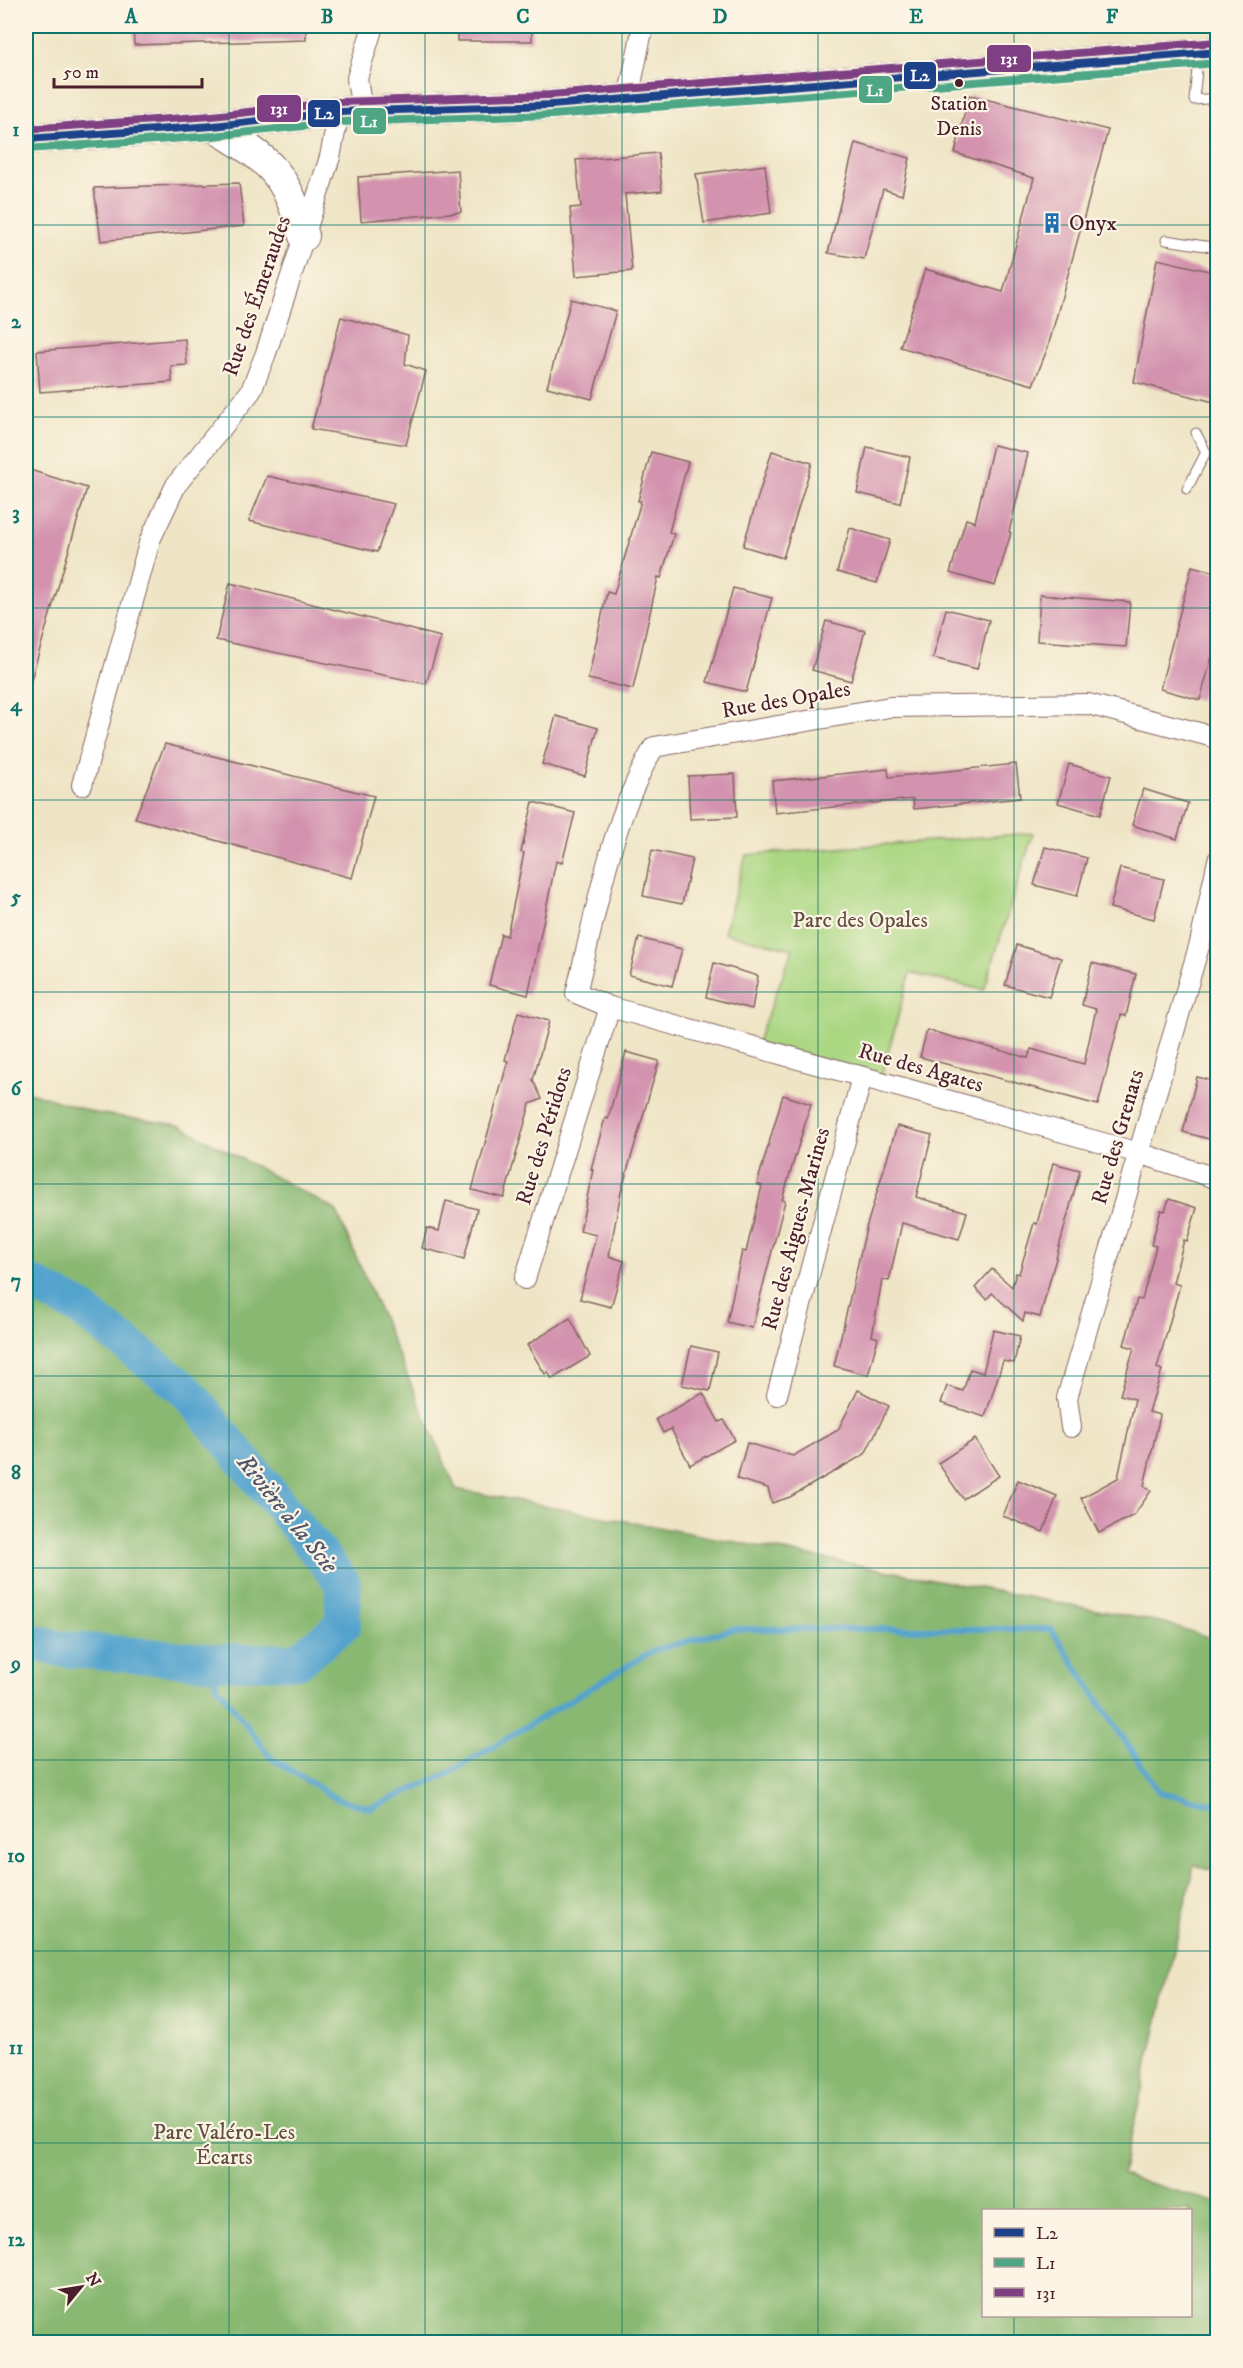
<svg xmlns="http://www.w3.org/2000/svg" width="1243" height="2368" font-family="'IM FELL DW Pica',serif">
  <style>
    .green { fill: #abd783; stroke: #7a7b57; stroke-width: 1.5 }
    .forest { fill: #88b871; stroke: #696c4e; stroke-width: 1.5; fill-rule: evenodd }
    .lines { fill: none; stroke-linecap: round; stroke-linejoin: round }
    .stream { stroke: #53a3cd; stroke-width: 6 }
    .river { stroke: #53a3cd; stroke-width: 36 }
    .building { fill: #d393af }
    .lane-casing { stroke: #846461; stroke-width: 11 }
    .street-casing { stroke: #846461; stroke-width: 22 }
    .primary-casing { stroke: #846461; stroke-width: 32 }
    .lane { stroke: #fff; stroke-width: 9 }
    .street { stroke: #fff; stroke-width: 20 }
    .primary { stroke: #fff; stroke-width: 30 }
    .bus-1-casing { stroke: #fcf5e5; stroke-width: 12 }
    .bus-2-casing { stroke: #fcf5e5; stroke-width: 12 }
    .bus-3-casing { stroke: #fcf5e5; stroke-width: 12 }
    .bus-1 { stroke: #1e4289; stroke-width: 8 }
    .bus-2 { stroke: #4ea685; stroke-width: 8 }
    .bus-3 { stroke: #7e4082; stroke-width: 8 }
    .grid { fill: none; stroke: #0f766e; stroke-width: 1.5; stroke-opacity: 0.55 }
    .bus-dot { fill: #4a1f2b; stroke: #fcf5e5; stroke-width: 2 }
    .labels { text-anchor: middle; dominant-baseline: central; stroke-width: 4.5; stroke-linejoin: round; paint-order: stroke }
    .bus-label { font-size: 20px; fill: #4a1f2b; stroke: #fcf5e5 }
    .poi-label { font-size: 22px; fill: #4a1f2b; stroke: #fcf5e5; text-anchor: start }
    .street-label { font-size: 22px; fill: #4a1f2b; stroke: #fcf5e5 }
    .park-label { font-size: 22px; fill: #624d41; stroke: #fcf5e5 }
    .water-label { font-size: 24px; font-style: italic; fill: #4e546c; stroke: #fcf5e5 }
    .line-badge { stroke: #fcf5e5; stroke-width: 2 }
    .badge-label { font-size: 16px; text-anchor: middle; font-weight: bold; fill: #fff }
    .neatline { fill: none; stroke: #0f766e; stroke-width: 2 }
    .grid-label { font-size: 20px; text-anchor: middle; font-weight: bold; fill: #0f766e }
  </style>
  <rect width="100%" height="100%" fill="#fcf5e5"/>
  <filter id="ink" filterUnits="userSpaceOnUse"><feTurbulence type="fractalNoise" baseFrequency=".0167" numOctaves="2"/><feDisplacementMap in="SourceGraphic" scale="12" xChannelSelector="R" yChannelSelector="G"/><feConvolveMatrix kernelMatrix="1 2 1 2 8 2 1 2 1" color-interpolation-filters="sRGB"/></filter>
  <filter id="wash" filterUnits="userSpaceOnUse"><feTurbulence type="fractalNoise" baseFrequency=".008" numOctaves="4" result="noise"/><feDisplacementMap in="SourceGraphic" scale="24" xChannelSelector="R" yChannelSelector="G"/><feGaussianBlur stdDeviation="1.35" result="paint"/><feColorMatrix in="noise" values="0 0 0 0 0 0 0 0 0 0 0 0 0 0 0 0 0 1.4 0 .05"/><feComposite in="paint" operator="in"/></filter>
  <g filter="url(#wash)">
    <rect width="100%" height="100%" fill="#efe5c6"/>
    <!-- green -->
    <path class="green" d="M1033 833 984 990 910 973 880 1082 755 1047 793 949 724 933 746 855Z"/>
    <!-- forest -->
    <path class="forest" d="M26 1091 96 1113 179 1125 336 1210 456 1489 1165 1623 1217 1640V1871L1194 1865 1122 2175 1217 2203V2342H26ZM984 2210H1190V2316H984Z"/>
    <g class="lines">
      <!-- stream -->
      <path class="stream" d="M217 1662 215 1683 271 1758 337 1799 371 1808 449 1773 654 1650 734 1629H1051L1159 1792 1218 1805"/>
      <!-- river -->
      <path class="river" d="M26 1281 78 1307 185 1389 343 1583V1625L298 1661 217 1662 61 1649 26 1641"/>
    </g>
    <g id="blocks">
      <!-- building -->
      <g class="building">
        <path d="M133 26H306V40L134 45Z"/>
        <rect x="457" y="26" width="75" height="15"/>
        <path d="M969 95 1108 130 1048 347 1033 385 900 347 925 269 1003 292 1034 178 955 153Z"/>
        <path d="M855 143 910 158 902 195 883 189 864 259 828 253Z"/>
        <path d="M658 153 662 191 625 194 632 271 576 276 570 208 581 207 576 160Z"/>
        <path d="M765 165 771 213 704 223 696 174Z"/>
        <path d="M458 170 461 212 361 221 358 177Z"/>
        <path d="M239 183 244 226 101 241 94 188Z"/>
        <path d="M1157 259 1218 273V403L1134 382Z"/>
        <path d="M571 299 616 311 592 399 547 387Z"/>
        <path d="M341 317 408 335 405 364 426 371 406 445 311 429Z"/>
        <path d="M185 339 187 365 171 366 172 382 40 392 37 351Z"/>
        <path d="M993 445 1028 453 1009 532 1011 533 995 586 950 573 966 519 975 522Z"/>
        <path d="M867 447 910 457 900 503 857 493Z"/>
        <path d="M772 451 812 463 783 558 743 546Z"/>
        <path d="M651 452 688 462 669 532 674 534 661 578 658 577 633 689 588 679 607 592 614 594 641 501H638Z"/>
        <path d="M30 470 87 488 30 683 26 682V490Z"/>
        <path d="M267 476 394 504 377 552 249 521Z"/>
        <path d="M850 528 890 540 877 583 837 572Z"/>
        <path d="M1192 566 1218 573V635L1200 700 1160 689Z"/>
        <path d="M230 583 441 637 426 684 216 640Z"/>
        <path d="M733 588 772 598 746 692 707 682Z"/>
        <path d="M1040 595 1130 602 1126 647 1037 641Z"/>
        <path d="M946 609 989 620 977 669 933 658Z"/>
        <path d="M826 621 865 631 851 681 812 670Z"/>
        <path d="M556 716 598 728 585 776 542 764Z"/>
        <path d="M165 744 374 796 352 878 135 818Z"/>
        <path d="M1016 764 1020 798 914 809 913 799 775 813 772 781 888 769 889 777Z"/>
        <path d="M1069 764 1111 776 1100 815 1058 803Z"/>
        <path d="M735 774 737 817 690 819 688 776Z"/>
        <path d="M1143 789 1188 803 1177 839 1132 825Z"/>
        <path d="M533 802 575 813 562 863 556 861 528 995 489 985 501 934 507 936 524 853 521 852Z"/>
        <path d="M1045 847 1087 858 1077 896 1034 885Z"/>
        <path d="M652 850 692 859 682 904 643 896Z"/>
        <path d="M1120 868 1164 879 1154 919 1110 908Z"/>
        <path d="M639 938 682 949 672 986 629 975Z"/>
        <path d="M1017 945 1061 958 1049 997 1005 985Z"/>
        <path d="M714 963 758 976 752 1009 706 997Z"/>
        <path d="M1092 963 1136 974 1126 1016 1121 1015 1098 1105 920 1057 927 1030 1028 1058 1031 1049 1084 1064 1096 1009 1082 1005Z"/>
        <path d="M518 1012 549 1021 533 1080 542 1099 530 1104 504 1198 472 1190 508 1061 505 1060Z"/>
        <path d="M626 1052 659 1061 621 1192 609 1256 624 1261 611 1307 580 1299 596 1235 580 1231 593 1170 591 1169 605 1118 608 1119Z"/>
        <path d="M1197 1077 1218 1082V1105L1209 1139 1183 1132Z"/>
        <path d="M783 1095 811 1104 782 1200 785 1201 752 1328 727 1322 742 1251 746 1252 762 1186 757 1184Z"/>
        <path d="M897 1126 932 1135 916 1197 967 1212 959 1239 902 1223 889 1281 882 1280 872 1336 878 1338 868 1375 834 1366 867 1225Z"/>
        <path d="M1053 1163 1080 1170 1040 1317 1025 1313 1023 1321 992 1293 987 1299 975 1288 992 1269 1012 1287 1016 1273 1019 1274 1034 1223 1037 1224Z"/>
        <path d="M1169 1199 1197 1208 1187 1241 1184 1240 1173 1283 1180 1285 1157 1368 1162 1370 1149 1412 1160 1415 1144 1486 1151 1491 1134 1515 1099 1533 1081 1498 1118 1478 1135 1399 1120 1395 1134 1348 1124 1345 1137 1299 1142 1300 1156 1246 1151 1245 1161 1210 1165 1211Z"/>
        <path d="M446 1201 477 1209 464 1259 422 1248 427 1228 439 1231Z"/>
        <path d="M570 1318 590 1356 552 1379 548 1372 545 1374 527 1345Z"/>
        <path d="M993 1330 1020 1336 1014 1363 1003 1361 985 1417 941 1403 947 1386 963 1391 970 1369 983 1373Z"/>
        <path d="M691 1346 718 1352 710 1391 682 1385Z"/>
        <path d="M858 1390 889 1406 865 1454 790 1497 772 1503 768 1488 737 1479 747 1443 793 1456 838 1430Z"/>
        <path d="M703 1393 719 1422 724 1420 735 1440 690 1465 671 1429 663 1433 656 1419Z"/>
        <path d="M975 1439 999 1476 963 1499 938 1463Z"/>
        <path d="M1018 1480 1057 1496 1043 1532 1003 1516Z"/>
      </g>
    </g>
  </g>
  <g filter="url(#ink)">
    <use href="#blocks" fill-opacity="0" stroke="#846461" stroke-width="1.5"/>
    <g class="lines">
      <!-- lane casing -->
      <g class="lane-casing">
        <g id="lane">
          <path d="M1198 59 1194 100 1218 98"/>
          <path d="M1166 240 1218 248"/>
          <path d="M1187 489 1206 452 1196 433"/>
        </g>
      </g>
      <!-- street casing -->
      <g class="street-casing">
        <g id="street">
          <path d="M628 99 643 26"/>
          <path d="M362 111 357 78 373 26"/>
          <path d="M1218 738 1088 704 890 707 654 747C610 822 597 910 576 993L610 1007 1139 1153 1218 1179"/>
          <path d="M82 785 150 540 176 485 251 391 266 353 330 157 339 112"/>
          <path d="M525 1279 610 1007"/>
          <path d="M777 1395 862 1077"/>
          <path d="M1071 1427 1067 1398 1200 943 1218 860"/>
        </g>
      </g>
      <!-- primary casing -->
      <g class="primary-casing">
        <g id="primary">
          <path d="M213 126C271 162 284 169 304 236"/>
          <path d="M26 139 213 126 339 112 551 105 1218 52"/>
        </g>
      </g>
      <!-- lane -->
      <use href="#lane" class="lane"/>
      <!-- street -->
      <use href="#street" class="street"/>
      <!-- primary -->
      <use href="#primary" class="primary"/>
      <!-- bus-1 casing -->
      <g class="bus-1-casing">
        <path id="bus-1" d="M26 139 213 126 339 112 551 105 1218 52"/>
      </g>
      <!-- bus-2 casing -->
      <g class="bus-2-casing">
        <path id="bus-2" d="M27 149 214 136 340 122 552 115 1218 63"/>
      </g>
      <!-- bus-3 casing -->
      <g class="bus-3-casing">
        <path id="bus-3" d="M26 129 212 116 339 102 550 95 1217 42"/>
      </g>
      <!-- bus-1 -->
      <use href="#bus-1" class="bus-1"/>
      <!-- bus-2 -->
      <use href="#bus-2" class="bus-2"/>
      <!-- bus-3 -->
      <use href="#bus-3" class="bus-3"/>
    </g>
  </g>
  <!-- grid -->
  <path class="grid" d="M229 26V2342M425 26V2342M622 26V2342M818 26V2342M1014 26V2210M26 225H1218M26 417H1218M26 608H1218M26 800H1218M26 992H1218M26 1184H1218M26 1376H1218M26 1568H1218M26 1760H1218M26 1951H1218M26 2143H1218M1014 2316V2342"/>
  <!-- icons -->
  <defs>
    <g id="building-bare" transform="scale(1.62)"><path d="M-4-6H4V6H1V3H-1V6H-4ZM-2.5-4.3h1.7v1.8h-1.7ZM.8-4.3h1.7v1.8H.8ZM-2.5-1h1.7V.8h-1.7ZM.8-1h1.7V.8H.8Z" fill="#1f6fb2" stroke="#fcf5e5" stroke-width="2.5" paint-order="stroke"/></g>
  </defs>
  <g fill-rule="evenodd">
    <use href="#building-bare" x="1052" y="223"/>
  </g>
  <!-- markers -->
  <circle class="bus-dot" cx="959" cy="83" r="5"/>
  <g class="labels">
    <!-- bus labels -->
    <g class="bus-label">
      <text x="959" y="104">Station<tspan x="959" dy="25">Denis</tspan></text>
    </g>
    <!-- poi labels -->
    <g class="poi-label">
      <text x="1069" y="223">Onyx</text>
    </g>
    <!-- street labels -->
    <g class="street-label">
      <text transform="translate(257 296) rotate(-71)">Rue des Émeraudes</text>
      <text transform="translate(786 700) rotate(-10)">Rue des Opales</text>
      <text transform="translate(921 1068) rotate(16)">Rue des Agates</text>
      <text transform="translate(544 1136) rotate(-73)">Rue des Péridots</text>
      <text transform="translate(1118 1137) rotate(-74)">Rue des Grenats</text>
      <text transform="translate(796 1229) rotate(-75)">Rue des Aigues-Marines</text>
    </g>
    <!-- park labels -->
    <g class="park-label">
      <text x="860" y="920">Parc des Opales</text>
      <text x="224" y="2132">Parc Valéro-Les<tspan x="224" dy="25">Écarts</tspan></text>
    </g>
    <!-- water labels -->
    <g class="water-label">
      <text transform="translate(287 1514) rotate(51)">Rivière à la Scie</text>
    </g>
  </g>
  <g class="line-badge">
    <rect x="986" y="44" width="46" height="29" rx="6" fill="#7e4082"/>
    <rect x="903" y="61" width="34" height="29" rx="6" fill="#1e4289"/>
    <rect x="858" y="75" width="35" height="29" rx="6" fill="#4ea685"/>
    <rect x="256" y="94" width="46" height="29" rx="6" fill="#7e4082"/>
    <rect x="307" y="99" width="34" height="29" rx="6" fill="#1e4289"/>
    <rect x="352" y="107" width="35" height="28" rx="6" fill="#4ea685"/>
  </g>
  <g class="badge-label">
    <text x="1009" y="64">131</text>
    <text x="920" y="81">L2</text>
    <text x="875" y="96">L1</text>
    <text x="279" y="114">131</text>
    <text x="324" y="119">L2</text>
    <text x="369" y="127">L1</text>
  </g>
  <!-- margin -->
  <rect width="1243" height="2368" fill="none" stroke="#fcf5e5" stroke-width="66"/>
  <!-- legend -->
  <rect x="982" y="2209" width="210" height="108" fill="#fcf5e5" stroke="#b59f9b" stroke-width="1.5"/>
  <rect x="994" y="2228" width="30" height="9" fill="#1e4289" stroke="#b59f9b" stroke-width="1.5"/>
  <text x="1036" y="2239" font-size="18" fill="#4a1f2b">L2</text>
  <rect x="994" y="2258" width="30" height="9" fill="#4ea685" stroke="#b59f9b" stroke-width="1.5"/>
  <text x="1036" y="2269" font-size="18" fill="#4a1f2b">L1</text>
  <rect x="994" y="2288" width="30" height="9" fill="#7e4082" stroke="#b59f9b" stroke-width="1.5"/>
  <text x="1036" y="2299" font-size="18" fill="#4a1f2b">131</text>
  <!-- north arrow -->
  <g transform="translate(81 2287) rotate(60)" stroke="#fcf5e5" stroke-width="4.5" paint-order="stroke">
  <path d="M0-4.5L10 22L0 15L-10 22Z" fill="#4a1f2b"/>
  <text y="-9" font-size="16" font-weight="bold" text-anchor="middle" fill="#4a1f2b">N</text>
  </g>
  <!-- scale -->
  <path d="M54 78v9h148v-9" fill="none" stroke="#4a1f2b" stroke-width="3"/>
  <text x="63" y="78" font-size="18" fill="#4a1f2b" stroke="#fcf5e5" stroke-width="4.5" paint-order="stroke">50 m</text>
  <rect x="33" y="33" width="1177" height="2302" class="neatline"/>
  <g class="grid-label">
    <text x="131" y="23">A</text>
    <text x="327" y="23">B</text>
    <text x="523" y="23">C</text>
    <text x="720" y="23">D</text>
    <text x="916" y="23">E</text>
    <text x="1112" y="23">F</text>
    <text x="16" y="136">1</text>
    <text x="16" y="328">2</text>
    <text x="16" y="519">3</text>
    <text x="16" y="711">4</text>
    <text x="16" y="903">5</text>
    <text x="16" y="1095">6</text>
    <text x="16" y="1287">7</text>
    <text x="16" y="1479">8</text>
    <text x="16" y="1670">9</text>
    <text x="16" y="1862">10</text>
    <text x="16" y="2054">11</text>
    <text x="16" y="2246">12</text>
  </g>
</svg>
